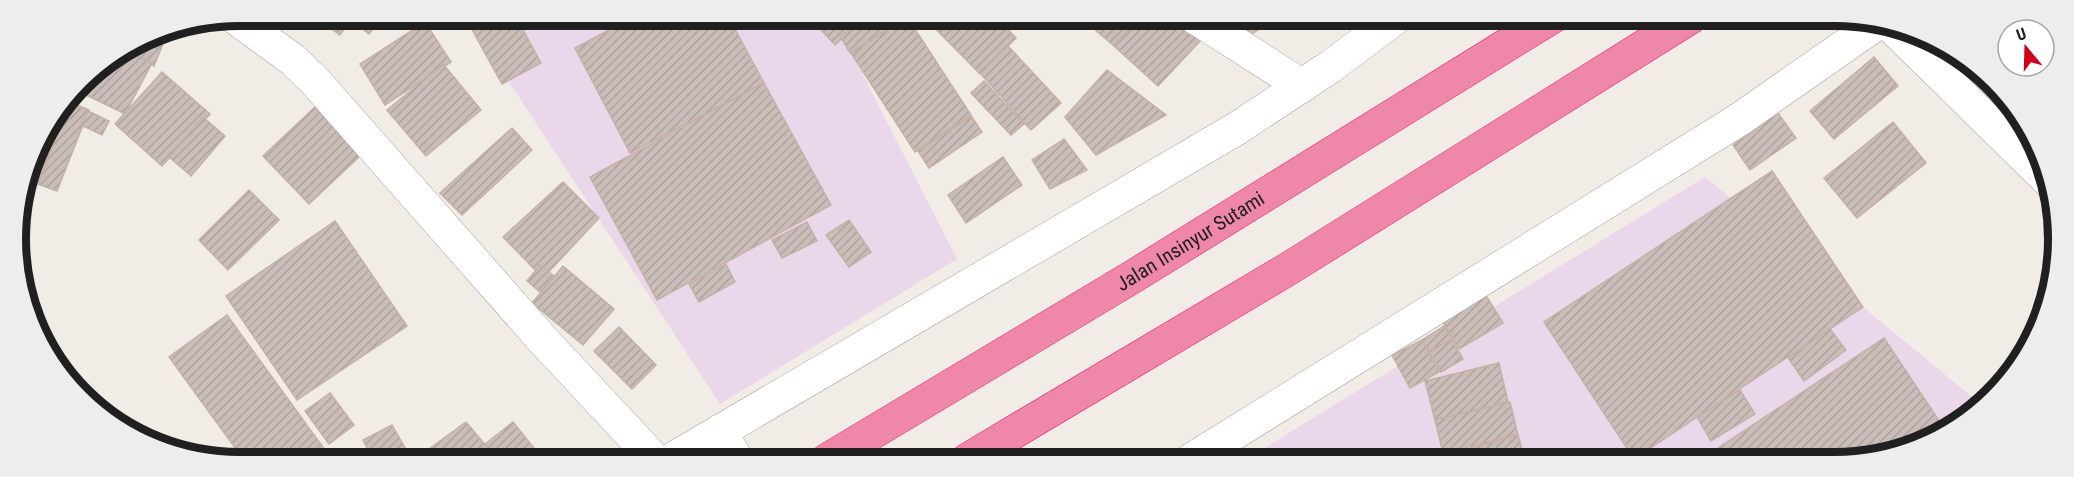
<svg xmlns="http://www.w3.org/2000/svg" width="2074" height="477" font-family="'Roboto Condensed',sans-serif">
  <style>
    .industrial { fill: #ebd7ea }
    .building { fill: url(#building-hatch); stroke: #c5b0a7; stroke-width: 1.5 }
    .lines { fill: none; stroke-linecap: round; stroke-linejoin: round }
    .minor-casing { stroke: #a7a7a7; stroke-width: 34 }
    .tertiary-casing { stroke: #a7a7a7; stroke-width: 34 }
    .motorway-casing { stroke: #eb177a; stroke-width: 34 }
    .minor { stroke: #fff; stroke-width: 33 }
    .tertiary { stroke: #fff; stroke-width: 33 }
    .motorway { stroke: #ef87a8; stroke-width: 33 }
    .labels { text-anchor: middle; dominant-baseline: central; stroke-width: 6; stroke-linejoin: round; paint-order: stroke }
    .street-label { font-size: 20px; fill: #202020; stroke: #fff }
    .rim { fill: none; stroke: #202020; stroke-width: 8 }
  </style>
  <defs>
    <pattern id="building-hatch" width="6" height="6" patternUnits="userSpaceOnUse" patternTransform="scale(1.5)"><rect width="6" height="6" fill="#cabdb8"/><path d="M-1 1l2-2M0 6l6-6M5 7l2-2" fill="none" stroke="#ada29e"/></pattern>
  </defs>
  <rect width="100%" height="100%" fill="#f1ece6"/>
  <!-- industrial -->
  <g class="industrial">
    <path d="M518 15 898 16 858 65 957 259 720 404 498 65Z"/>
    <path d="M1705 177 1982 405 1934 439 1864 460H1245Z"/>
  </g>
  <!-- building -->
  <g class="building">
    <path d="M312 15H354L340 35Z"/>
    <path d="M353 15H383L369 34 350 19Z"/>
    <path d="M464 15H515L541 63 502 84Z"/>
    <path d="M637 15 728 16 764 83 630 153 575 48Z"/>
    <path d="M821 16H866L835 45 814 22Z"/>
    <path d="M874 16H893L897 23 850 53 840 36Z"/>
    <path d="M923 16H995L1016 38 980 74Z"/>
    <path d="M1079 16H1139L1114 46Z"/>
    <path d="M1142 16H1178L1202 39 1158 86 1114 46Z"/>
    <path d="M1220 16H1279L1238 43Z"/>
    <path d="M907 17 971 115 915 152 851 53Z"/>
    <path d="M425 22 451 62 385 105 360 64Z"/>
    <path d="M169 29 154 66 120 53 153 32Z"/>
    <path d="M1008 46 1061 103 1031 130 979 72Z"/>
    <path d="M125 49 152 63 125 114 76 90 91 71Z"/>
    <path d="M1874 57 1898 86 1834 139 1810 111Z"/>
    <path d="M443 64 481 110 426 156 387 110Z"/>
    <path d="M1107 70 1166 115 1096 155 1065 117Z"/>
    <path d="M162 72 210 114 162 166 115 124Z"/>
    <path d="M984 81 1024 124 1011 135 971 93Z"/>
    <path d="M764 83 831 205 657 300 590 177Z"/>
    <path d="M69 102 89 110 57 191 38 184Z"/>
    <path d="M315 107 361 155 309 204 263 156Z"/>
    <path d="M88 111 109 121 102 135 81 125Z"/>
    <path d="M1778 113 1796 138 1750 170 1733 145Z"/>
    <path d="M971 116 982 132 929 168 918 151Z"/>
    <path d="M203 117 225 136 191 176 169 157Z"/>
    <path d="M52 122 59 124 38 184 27 180 38 139Z"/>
    <path d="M1893 122 1926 163 1857 218 1824 178Z"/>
    <path d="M512 128 532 150 462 215 440 193Z"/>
    <path d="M1064 139 1087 170 1050 189 1032 160Z"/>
    <path d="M1003 157 1022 185 966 223 948 195Z"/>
    <path d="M1772 171 1863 307 1634 459 1544 322Z"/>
    <path d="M563 182 599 218 543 278 503 237Z"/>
    <path d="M249 190 279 220 228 270 199 240Z"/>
    <path d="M849 220 871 252 849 267 826 235Z"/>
    <path d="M335 221 407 326 297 400 226 296Z"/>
    <path d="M807 222 817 241 782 258 772 240Z"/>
    <path d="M726 264 735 282 699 302 689 284Z"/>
    <path d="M540 265 554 276 540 292 527 281Z"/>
    <path d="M563 266 614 309 583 345 532 303Z"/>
    <path d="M1485 294 1503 323 1459 349 1442 321Z"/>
    <path d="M227 315 325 450 312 460H244L169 357Z"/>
    <path d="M1444 326 1452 339 1429 352 1422 340Z"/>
    <path d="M619 327 656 365 632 389 594 351Z"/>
    <path d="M1830 329 1846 350 1804 381 1788 358Z"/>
    <path d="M1884 338 1946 431 1934 439 1864 460H1700Z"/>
    <path d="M1451 339 1463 359 1441 372 1429 352Z"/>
    <path d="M1422 340 1439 372 1410 388 1392 355Z"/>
    <path d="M1499 363 1508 402 1435 420 1425 381Z"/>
    <path d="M1740 390 1755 414 1711 441 1697 417Z"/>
    <path d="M330 393 354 425 329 444 305 411Z"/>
    <path d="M1510 402 1518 435 1443 453 1435 420Z"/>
    <path d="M466 422 498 460H421L418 457Z"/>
    <path d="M513 422 542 458 539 460H498L485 444Z"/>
    <path d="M392 425 412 460H373L363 440Z"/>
    <path d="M1518 435 1525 460H1428Z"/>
  </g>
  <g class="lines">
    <!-- minor casing -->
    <g class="minor-casing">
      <g id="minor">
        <path d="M233 16 293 60 314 80 542 339 655 460"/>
        <path d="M1193 16 1302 86"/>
        <path d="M1890 25 2052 184"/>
      </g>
    </g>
    <!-- tertiary casing -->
    <g class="tertiary-casing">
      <g id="tertiary">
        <path d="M720 431 737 460"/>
        <path d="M671 460 1236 129 1330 67 1398 16"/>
        <path d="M1191 460 1740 119 1879 22"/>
      </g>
    </g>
    <!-- motorway casing -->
    <g class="motorway-casing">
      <g id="motorway">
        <path id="s1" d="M827 460 1134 276 1552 17"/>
        <path d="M967 460 1288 269 1691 17"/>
      </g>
    </g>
    <!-- minor -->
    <use href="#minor" class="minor"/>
    <!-- tertiary -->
    <use href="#tertiary" class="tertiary"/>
    <!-- motorway -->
    <use href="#motorway" class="motorway"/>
  </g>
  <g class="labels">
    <!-- street labels -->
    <g class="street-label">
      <text stroke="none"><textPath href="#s1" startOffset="424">Jalan Insinyur Sutami</textPath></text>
    </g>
  </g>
  <!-- crop -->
  <path d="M0 0H2074V477H0ZM239 26H1835A213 213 0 0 1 2048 239V239A213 213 0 0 1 1835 452H239A213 213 0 0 1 26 239V239A213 213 0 0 1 239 26Z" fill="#ededed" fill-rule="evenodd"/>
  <path class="rim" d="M239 26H1835A213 213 0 0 1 2048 239V239A213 213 0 0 1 1835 452H239A213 213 0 0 1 26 239V239A213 213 0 0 1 239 26Z"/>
  <!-- north arrow -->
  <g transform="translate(2026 48) rotate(341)"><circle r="28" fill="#ffffff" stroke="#a6a6a6" stroke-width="1.5"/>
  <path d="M0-4.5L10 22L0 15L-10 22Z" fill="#d0001a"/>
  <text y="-9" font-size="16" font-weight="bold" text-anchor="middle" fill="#202020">U</text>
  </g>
</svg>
